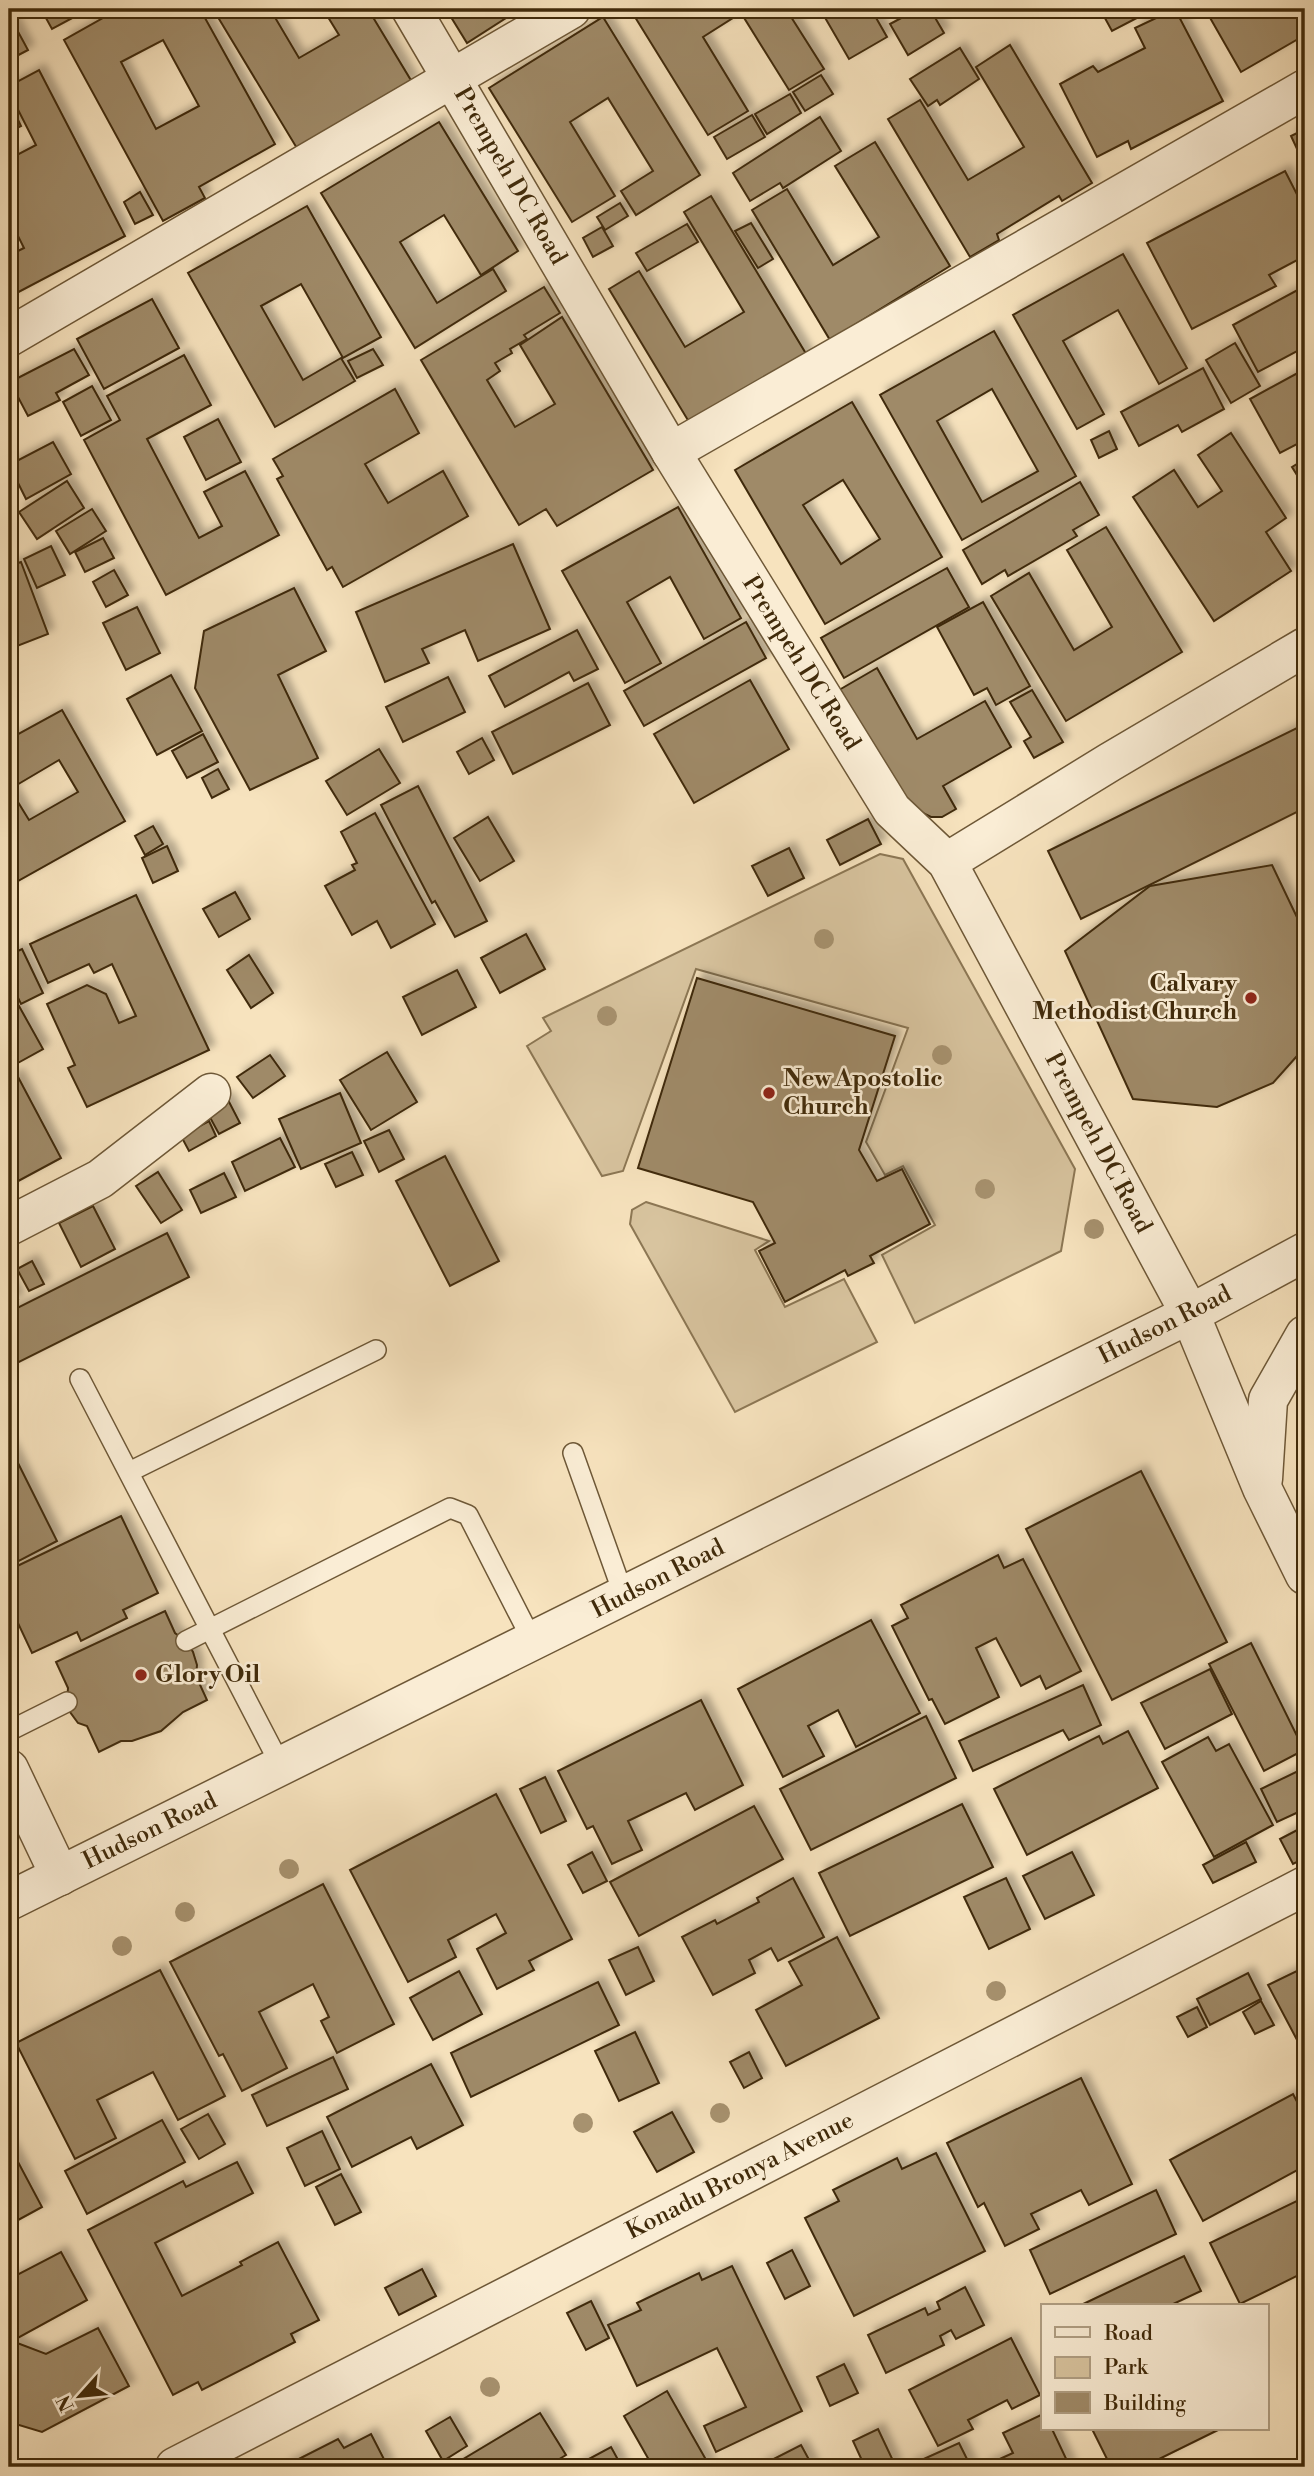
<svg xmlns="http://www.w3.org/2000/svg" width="1314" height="2476" font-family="'Libre Bodoni',serif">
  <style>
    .green { fill: #d8c49f; stroke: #8c7754; stroke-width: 2 }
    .building { fill: #9f8a68; stroke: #402a0a; stroke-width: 2; fill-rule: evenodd; filter: url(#shadow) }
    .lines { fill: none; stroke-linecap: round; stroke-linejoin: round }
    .service-casing { stroke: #6e5837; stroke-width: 22 }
    .minor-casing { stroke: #6e5837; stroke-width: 41 }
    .tertiary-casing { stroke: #6e5837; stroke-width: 41 }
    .service { stroke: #faedd5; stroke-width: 19 }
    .minor { stroke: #faedd5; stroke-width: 38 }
    .tertiary { stroke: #faedd5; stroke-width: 38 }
    .tree { fill: #a7926f }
    .poi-dot { fill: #8f2418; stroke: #faedd5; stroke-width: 2.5 }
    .labels { text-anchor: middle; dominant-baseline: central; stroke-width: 5; stroke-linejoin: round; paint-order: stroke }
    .street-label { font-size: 24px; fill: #402a0a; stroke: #faedd5 }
    .poi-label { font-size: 24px; font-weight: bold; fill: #402a0a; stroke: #faedd5; text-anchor: start }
  </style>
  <defs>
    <filter id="shadow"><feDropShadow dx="6" dy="-6" stdDeviation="3.5" flood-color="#0004"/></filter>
  </defs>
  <rect width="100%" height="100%" fill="#f7e3be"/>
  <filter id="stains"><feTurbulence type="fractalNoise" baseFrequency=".00286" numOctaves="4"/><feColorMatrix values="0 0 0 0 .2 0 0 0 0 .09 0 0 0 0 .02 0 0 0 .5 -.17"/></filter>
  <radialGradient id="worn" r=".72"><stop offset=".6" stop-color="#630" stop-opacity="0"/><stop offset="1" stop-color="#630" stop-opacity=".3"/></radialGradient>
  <!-- green -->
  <g class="green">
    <path d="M880 854 903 859 1075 1169 1061 1251 915 1323 882 1255 935 1225 903 1166 885 1175 866 1142 908 1028 696 969 623 1171 602 1176 527 1046 551 1031 543 1018Z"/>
    <path d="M646 1202 769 1241 755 1250 785 1307 844 1279 877 1342 735 1412 630 1224 632 1210Z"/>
  </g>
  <!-- building -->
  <g class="building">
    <path d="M41 9H89L52 29Z"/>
    <path d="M119 9H200L275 144 199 187 205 198 163 221 64 40ZM163 40 199 106 156 129 121 62Z"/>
    <path d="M213 9H270L299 58 339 35 323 9H368L412 82 298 150Z"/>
    <path d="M446 9H520L467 43Z"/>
    <path d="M630 9H786L824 69 789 90 741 13 703 37 748 111 708 135Z"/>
    <path d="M820 9H871L887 37 849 59Z"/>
    <path d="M918 9H930L944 33 908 55 890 24Z"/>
    <path d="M1100 9H1154L1112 31Z"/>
    <path d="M1175 9 1223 101 1131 149 1128 141 1097 157 1060 84 1093 66 1098 72 1145 48 1135 28Z"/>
    <path d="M1205 9H1305V35L1241 72Z"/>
    <path d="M9 15 28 50 9 60Z"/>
    <path d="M603 17 700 175 636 215 621 191 653 171 608 98 570 122 615 196 572 222 489 88Z"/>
    <path d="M1010 45 1092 183 1062 201 1059 196 997 234 999 240 970 257 888 119 920 100 968 180 1024 147 976 67Z"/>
    <path d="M960 48 979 79 940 105 937 100 928 106 910 79Z"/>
    <path d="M39 70 125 236 9 297V252L10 255 24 248 9 218V159L36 145 9 92V86Z"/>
    <path d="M821 75 833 94 805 111 793 92Z"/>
    <path d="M790 94 801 113 767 134 755 114Z"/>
    <path d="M9 101 21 126 9 132Z"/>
    <path d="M752 115 765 137 727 159 714 137Z"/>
    <path d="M820 117 841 151 783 188 780 183 750 201 733 173Z"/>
    <path d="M439 122 518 251 481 275 444 215 400 242 437 303 493 269 506 291 415 348 321 193Z"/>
    <path d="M1305 129V166L1291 136Z"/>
    <path d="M875 142 950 266 830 340 752 210 787 189 833 265 879 237 835 166Z"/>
    <path d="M1285 171 1305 210V256L1269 275 1276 286 1192 329 1147 243Z"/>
    <path d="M140 192 153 215 135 224 124 202Z"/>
    <path d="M711 196 808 357 692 427 609 289 639 271 685 347 744 312 684 212Z"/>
    <path d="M620 203 628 216 605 230 597 217Z"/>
    <path d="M307 206 381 337 343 358 301 284 261 306 303 380 341 358 355 381 275 427 188 273Z"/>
    <path d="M751 223 773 259 758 268 735 231Z"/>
    <path d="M687 224 698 242 647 271 636 253Z"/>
    <path d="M602 227 613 246 593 257 583 238Z"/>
    <path d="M1123 254 1187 368 1159 384 1118 310 1063 341 1104 414 1077 429 1013 315Z"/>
    <path d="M1305 286V347L1258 372 1233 325Z"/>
    <path d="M544 287 560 313 524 335 527 339 510 349 512 353 495 363 500 371 487 380 515 427 555 404 520 345 562 317 653 470 557 526 546 509 519 525 421 360Z"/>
    <path d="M152 299 179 348 104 389 77 339Z"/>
    <path d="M994 331 1076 476 962 540 880 395ZM992 389 1038 471 982 502 937 421Z"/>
    <path d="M1235 343 1260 386 1231 403 1206 360Z"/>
    <path d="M74 349 89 375 56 393 60 400 28 416 10 382Z"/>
    <path d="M373 349 383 365 357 378 348 361Z"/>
    <path d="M184 355 211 405 147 439 199 538 222 526 204 492 245 471 279 535 166 595 84 440 120 420 107 396Z"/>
    <path d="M1203 368 1224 409 1182 432 1178 425 1139 446 1121 412Z"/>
    <path d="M1305 369V440L1280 453 1250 399Z"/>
    <path d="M92 386 111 420 81 436 63 402Z"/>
    <path d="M395 389 419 433 365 464 388 503 443 471 468 516 343 587 332 567 327 570 277 479 283 476 273 459Z"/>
    <path d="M852 402 942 557 825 624 735 470ZM843 480 880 539 841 564 803 505Z"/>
    <path d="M218 419 241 462 206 480 184 437Z"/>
    <path d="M1109 431 1117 449 1099 458 1091 440Z"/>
    <path d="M1231 433 1286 518 1266 532 1291 571 1214 621 1133 497 1174 470 1198 507 1222 491 1198 455Z"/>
    <path d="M53 442 71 474 26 499 9 465Z"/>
    <path d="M1305 459V488L1292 467Z"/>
    <path d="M67 481 84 508 37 539 19 512Z"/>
    <path d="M1080 482 1099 515 1073 530 1077 536 1008 576 1005 570 982 584 963 550Z"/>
    <path d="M678 507 741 618 704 639 670 577 627 602 661 663 625 683 562 571Z"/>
    <path d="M92 509 106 531 70 554 56 531Z"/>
    <path d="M1106 527 1182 652 1066 721 991 596 1029 573 1074 650 1112 627 1067 550Z"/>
    <path d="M103 538 114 558 85 572 75 552Z"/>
    <path d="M513 544 550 629 478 661 465 630 422 649 429 663 385 682 356 612Z"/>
    <path d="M51 546 65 575 37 588 24 559Z"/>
    <path d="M21 562 48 634 12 648 9 638V566Z"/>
    <path d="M947 568 969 607 844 678 821 638Z"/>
    <path d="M114 570 128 595 106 607 93 582Z"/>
    <path d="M294 588 326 651 278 675 318 758 250 790 195 688 204 631Z"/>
    <path d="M983 602 1030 686 996 705 987 688 974 695 937 627Z"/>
    <path d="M137 607 160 653 126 670 103 623Z"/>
    <path d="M746 622 766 658 644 726 624 691Z"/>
    <path d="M577 630 598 669 574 681 569 672 505 707 489 676Z"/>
    <path d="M877 668 917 739 985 701 1011 747 943 786 956 809 942 817H931L902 803 839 690Z"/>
    <path d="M171 675 202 731 157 755 127 699Z"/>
    <path d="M448 677 465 712 403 742 386 707Z"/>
    <path d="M750 680 789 749 694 803 654 734Z"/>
    <path d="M588 683 610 725 513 774 492 732Z"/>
    <path d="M1032 690 1063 742 1034 758 1024 741 1031 737 1010 702Z"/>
    <path d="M62 710 125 821 9 886V739ZM59 760 78 792 29 820 10 789Z"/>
    <path d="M1305 724V808L1081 919 1048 851Z"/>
    <path d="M203 734 218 762 187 778 172 751Z"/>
    <path d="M482 738 494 760 469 774 457 752Z"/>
    <path d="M379 749 400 783 347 815 326 781Z"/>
    <path d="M218 769 229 789 212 798 202 778Z"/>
    <path d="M418 786 487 921 455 937 435 901 432 903 381 805Z"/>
    <path d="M375 813 435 924 391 948 377 921 352 935 325 886 355 870 352 865 357 863 341 832Z"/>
    <path d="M488 817 514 861 480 881 454 838Z"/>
    <path d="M868 819 881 844 840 865 827 840Z"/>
    <path d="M153 826 163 844 145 855 135 836Z"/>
    <path d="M167 846 178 871 153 883 142 858Z"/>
    <path d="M789 848 804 878 768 896 752 866Z"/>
    <path d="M1272 865 1305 934V1047L1273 1083 1217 1107 1133 1099 1065 951 1150 886Z"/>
    <path d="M235 892 250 919 219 937 203 909Z"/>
    <path d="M136 895 209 1050 87 1107 68 1068 75 1065 47 1004 87 985 106 994 119 1023 136 1016 112 964 94 973 89 964 48 983 30 944Z"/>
    <path d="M526 934 545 969 500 993 481 958Z"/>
    <path d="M22 949 43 993 21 1004 9 979V955Z"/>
    <path d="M249 955 273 993 251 1008 227 970Z"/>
    <path d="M457 970 476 1007 422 1035 403 997Z"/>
    <path d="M697 978 895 1036 859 1150 877 1181 902 1169 930 1224 870 1256 874 1263 848 1276 845 1270 785 1302 759 1251 775 1243 753 1202 638 1168Z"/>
    <path d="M19 1006 43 1049 16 1064 9 1051V1012Z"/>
    <path d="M387 1052 417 1102 371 1130 340 1080Z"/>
    <path d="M270 1055 285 1076 253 1098 237 1077Z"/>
    <path d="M17 1075 61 1158 9 1186V1080Z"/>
    <path d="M340 1093 361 1143 301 1169 279 1119Z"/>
    <path d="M227 1098 240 1123 219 1134 206 1110Z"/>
    <path d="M209 1121 216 1136 189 1151 181 1136Z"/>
    <path d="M389 1130 404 1159 379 1172 364 1141Z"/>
    <path d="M280 1138 295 1167 245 1191 232 1162Z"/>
    <path d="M352 1152 363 1175 336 1187 325 1164Z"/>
    <path d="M445 1156 499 1261 450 1286 396 1181Z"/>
    <path d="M158 1172 182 1210 161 1223 136 1186Z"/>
    <path d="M224 1173 236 1197 201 1213 190 1190Z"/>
    <path d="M93 1206 115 1249 81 1267 59 1223Z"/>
    <path d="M167 1233 189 1277 9 1367V1312Z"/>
    <path d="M32 1261 44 1284 29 1291 17 1269Z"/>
    <path d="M9 1280 18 1299 9 1304Z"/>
    <path d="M9 1445 57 1541 15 1563 9 1551Z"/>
    <path d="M1141 1471 1227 1642 1112 1700 1026 1529Z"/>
    <path d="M121 1516 158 1593 123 1610 127 1618 81 1641 77 1632 32 1653 9 1604V1570Z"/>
    <path d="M998 1555 1004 1568 1023 1559 1081 1671 1046 1689 1040 1676 1021 1686 996 1638 976 1648 999 1697 945 1724 932 1699 929 1700 892 1626 908 1618 901 1605Z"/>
    <path d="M165 1611 175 1633 186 1641 193 1652 197 1665 196 1676 207 1700 183 1712 161 1731 132 1741H121L99 1752 87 1726 78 1723 70 1712 67 1702 68 1688 56 1662Z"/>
    <path d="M871 1620 920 1713 856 1747 838 1710 808 1726 824 1756 783 1777 738 1689Z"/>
    <path d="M1251 1643 1304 1750 1264 1771 1209 1664Z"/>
    <path d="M1210 1669 1232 1714 1165 1749 1141 1703Z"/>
    <path d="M1083 1685 1101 1725 1069 1740 1063 1730 973 1771 959 1741Z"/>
    <path d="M701 1700 743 1785 695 1810 686 1793 628 1821 642 1850 612 1864 593 1826 587 1829 558 1771Z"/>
    <path d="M926 1716 956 1778 811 1850 780 1789Z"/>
    <path d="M1128 1731 1158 1788 1027 1855 994 1789 1099 1736 1103 1744Z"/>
    <path d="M1208 1737 1216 1751 1229 1744 1273 1825 1214 1857 1162 1762Z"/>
    <path d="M1298 1771 1305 1786V1809L1277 1822 1261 1789Z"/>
    <path d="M545 1777 566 1821 541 1833 520 1789Z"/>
    <path d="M496 1794 572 1939 529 1961 534 1970 497 1989 477 1949 506 1933 496 1914 448 1940 456 1957 408 1982 350 1870Z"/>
    <path d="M962 1804 993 1867 850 1936 819 1873Z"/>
    <path d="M754 1806 783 1859 639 1936 610 1882Z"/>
    <path d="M1305 1826V1858L1293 1864 1280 1839Z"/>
    <path d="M1246 1842 1256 1862 1213 1883 1203 1865Z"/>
    <path d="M592 1852 607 1881 583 1893 568 1865Z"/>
    <path d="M1072 1852 1094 1895 1045 1919 1023 1876Z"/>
    <path d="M793 1878 824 1937 778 1961 771 1948 749 1960 755 1973 713 1995 682 1937 715 1920 717 1924 759 1902 757 1898Z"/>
    <path d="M1006 1878 1030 1929 989 1949 964 1897Z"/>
    <path d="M323 1884 394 2024 337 2053 321 2021 329 2017 313 1984 259 2012 287 2068 242 2091 223 2054 219 2056 170 1962Z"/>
    <path d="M837 1937 879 2018 786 2066 756 2010 802 1985 789 1962Z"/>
    <path d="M638 1947 654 1981 626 1995 609 1960Z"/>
    <path d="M1305 1967V2055L1268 1985Z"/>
    <path d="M160 1970 225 2096 178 2120 153 2072 97 2100 116 2138 75 2159 16 2043Z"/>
    <path d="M459 1971 482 2014 433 2040 410 1998Z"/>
    <path d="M1248 1973 1261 1999 1210 2025 1197 1999Z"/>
    <path d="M598 1982 619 2025 471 2097 451 2053Z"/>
    <path d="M1261 2001 1274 2025 1255 2034 1243 2012Z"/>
    <path d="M1197 2007 1207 2027 1188 2037 1177 2017Z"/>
    <path d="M635 2032 659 2083 619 2101 595 2051Z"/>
    <path d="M749 2052 762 2078 744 2088 730 2062Z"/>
    <path d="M333 2057 348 2089 267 2126 252 2095Z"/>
    <path d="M431 2064 463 2125 417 2149 411 2137 352 2167 327 2117Z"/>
    <path d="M1081 2078 1132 2184 1089 2205 1081 2190 1031 2214 1039 2229 1005 2246 984 2203 978 2207 947 2143Z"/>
    <path d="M1293 2094 1305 2117V2166L1203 2221 1170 2160Z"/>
    <path d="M672 2112 694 2152 657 2172 634 2132Z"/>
    <path d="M208 2114 225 2144 199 2159 181 2129Z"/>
    <path d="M162 2120 185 2162 87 2214 65 2171Z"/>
    <path d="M322 2131 340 2169 305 2186 287 2148Z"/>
    <path d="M9 2145 42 2207 9 2225Z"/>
    <path d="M936 2153 985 2251 854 2316 805 2218 839 2201 833 2190 897 2158 902 2169Z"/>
    <path d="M237 2162 253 2193 155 2243 182 2296 242 2265 240 2262 278 2242 319 2320 291 2334 295 2342 202 2390 198 2382 173 2395 88 2230 183 2181 186 2187Z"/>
    <path d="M341 2174 361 2212 335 2225 316 2187Z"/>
    <path d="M1156 2190 1176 2234 1050 2294 1030 2250Z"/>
    <path d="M1305 2197V2272L1240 2304 1210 2243Z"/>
    <path d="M792 2250 810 2286 785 2299 767 2263Z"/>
    <path d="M61 2252 87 2300 12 2341 46 2354 98 2328 129 2386 42 2432 9 2422V2279Z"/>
    <path d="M1184 2256 1201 2291 1169 2306H1079Z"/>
    <path d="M732 2266 802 2411 716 2452 704 2426 746 2407 717 2348 637 2386 608 2325 641 2310 637 2303 699 2273 702 2280Z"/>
    <path d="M422 2269 436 2296 399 2315 385 2288Z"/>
    <path d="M965 2287 984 2325 956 2339 951 2330 940 2336 944 2345 886 2373 868 2335 925 2308 928 2315 940 2309 937 2302Z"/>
    <path d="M591 2301 609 2338 586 2350 567 2313Z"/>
    <path d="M1011 2338 1040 2395 1012 2409 1007 2400 968 2420 973 2429 938 2446 909 2390Z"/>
    <path d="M844 2364 858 2393 830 2406 817 2377Z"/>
    <path d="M667 2391 709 2465 704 2467H653L624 2416Z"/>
    <path d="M540 2413 566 2455 546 2467H450Z"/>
    <path d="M1043 2414V2429H1052L1070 2467H982L1013 2453 1003 2433Z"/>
    <path d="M450 2417 467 2446 443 2461 426 2431Z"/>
    <path d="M878 2429 896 2467H865L853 2441Z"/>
    <path d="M1092 2429H1220L1143 2467H1111Z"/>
    <path d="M371 2434 388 2467H283L338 2439 344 2448Z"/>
    <path d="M959 2443 971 2467H906Z"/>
    <path d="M801 2445 813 2467H758Z"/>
    <path d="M611 2447 622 2467H574Z"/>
  </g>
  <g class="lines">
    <!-- service casing -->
    <g class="service-casing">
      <g id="service">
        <path d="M80 1379 281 1766"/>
        <path d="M573 1453 624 1596"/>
        <path d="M129 1472 376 1350"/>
        <path d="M186 1641 450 1508 468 1515 533 1642"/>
        <path d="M9 1731 67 1702"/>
      </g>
    </g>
    <!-- minor casing -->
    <g class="minor-casing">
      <g id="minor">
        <path d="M411 9 671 452 892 810 947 862 1190 1314"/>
        <path d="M9 337 571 9"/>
        <path d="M671 452 1305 89"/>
        <path d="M947 862 1110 762 1305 647"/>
        <path d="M9 1226 100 1179 211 1093"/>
        <path d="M9 1769 60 1876"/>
        <path d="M175 2467 1305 1886"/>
      </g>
    </g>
    <!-- tertiary casing -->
    <g class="tertiary-casing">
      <g id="tertiary">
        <path d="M1190 1314 1262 1488 1305 1575"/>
        <path d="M1263 1479 1268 1400 1305 1335"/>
        <path d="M9 1901 1190 1314 1305 1252"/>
      </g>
    </g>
    <!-- service -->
    <use href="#service" class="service"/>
    <!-- minor -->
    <use href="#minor" class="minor"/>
    <!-- tertiary -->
    <use href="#tertiary" class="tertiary"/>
  </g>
  <!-- trees -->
  <g class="tree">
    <circle cx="824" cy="939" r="10"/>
    <circle cx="607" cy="1016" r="10"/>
    <circle cx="942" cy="1055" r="10"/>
    <circle cx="985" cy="1189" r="10"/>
    <circle cx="1094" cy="1229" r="10"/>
    <circle cx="289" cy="1869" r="10"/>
    <circle cx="185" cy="1912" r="10"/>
    <circle cx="122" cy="1946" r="10"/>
    <circle cx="996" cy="1991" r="10"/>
    <circle cx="720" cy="2113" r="10"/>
    <circle cx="583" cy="2123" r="10"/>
    <circle cx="490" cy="2387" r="10"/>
  </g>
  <!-- markers -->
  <g class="poi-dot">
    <circle cx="1251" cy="998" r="7"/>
    <circle cx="769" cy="1093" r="7"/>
    <circle cx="141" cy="1675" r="7"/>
  </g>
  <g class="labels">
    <!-- street labels -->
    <g class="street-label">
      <text transform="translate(510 176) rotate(60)">Prempeh DC Road</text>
      <text transform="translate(801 663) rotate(58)">Prempeh DC Road</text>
      <text transform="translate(1098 1143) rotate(62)">Prempeh DC Road</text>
      <text transform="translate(1165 1325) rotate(-27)">Hudson Road</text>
      <text transform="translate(658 1579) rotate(-27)">Hudson Road</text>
      <text transform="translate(150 1831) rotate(-26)">Hudson Road</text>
      <text transform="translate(740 2176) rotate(-27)">Konadu Bronya Avenue</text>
    </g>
    <!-- poi labels -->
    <g class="poi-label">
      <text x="1237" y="984" text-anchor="end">Calvary<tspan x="1237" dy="28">Methodist Church</tspan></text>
      <text x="783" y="1079">New Apostolic<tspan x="783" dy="28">Church</tspan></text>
      <text x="155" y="1675">Glory Oil</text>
    </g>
  </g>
  <!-- margin -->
  <rect width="1314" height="2476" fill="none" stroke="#f7e3be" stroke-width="35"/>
  <rect x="10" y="10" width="1293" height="2455" fill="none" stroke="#402a0a" stroke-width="3.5"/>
  <rect x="18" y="18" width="1279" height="2441" fill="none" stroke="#402a0a" stroke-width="2"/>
  <!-- legend -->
  <rect x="1041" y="2304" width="228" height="126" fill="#faedd5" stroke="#b09f84" stroke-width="2"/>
  <rect x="1055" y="2327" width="35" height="10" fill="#faedd5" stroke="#b09f84" stroke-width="2"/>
  <text x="1104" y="2340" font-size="21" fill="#402a0a">Road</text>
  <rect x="1055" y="2357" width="35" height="21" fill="#d8c49f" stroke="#b09f84" stroke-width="2"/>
  <text x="1104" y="2374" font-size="21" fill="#402a0a">Park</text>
  <rect x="1055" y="2392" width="35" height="21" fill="#9f8a68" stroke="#b09f84" stroke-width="2"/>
  <text x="1104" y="2410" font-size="21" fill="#402a0a">Building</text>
  <!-- north arrow -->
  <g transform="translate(80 2396) rotate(243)" stroke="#faedd5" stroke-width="5" paint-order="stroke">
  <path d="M0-5L12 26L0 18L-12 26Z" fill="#402a0a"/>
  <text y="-10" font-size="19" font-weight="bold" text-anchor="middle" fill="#402a0a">N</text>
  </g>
  <rect width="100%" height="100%" filter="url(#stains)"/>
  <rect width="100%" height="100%" fill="url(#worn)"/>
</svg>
